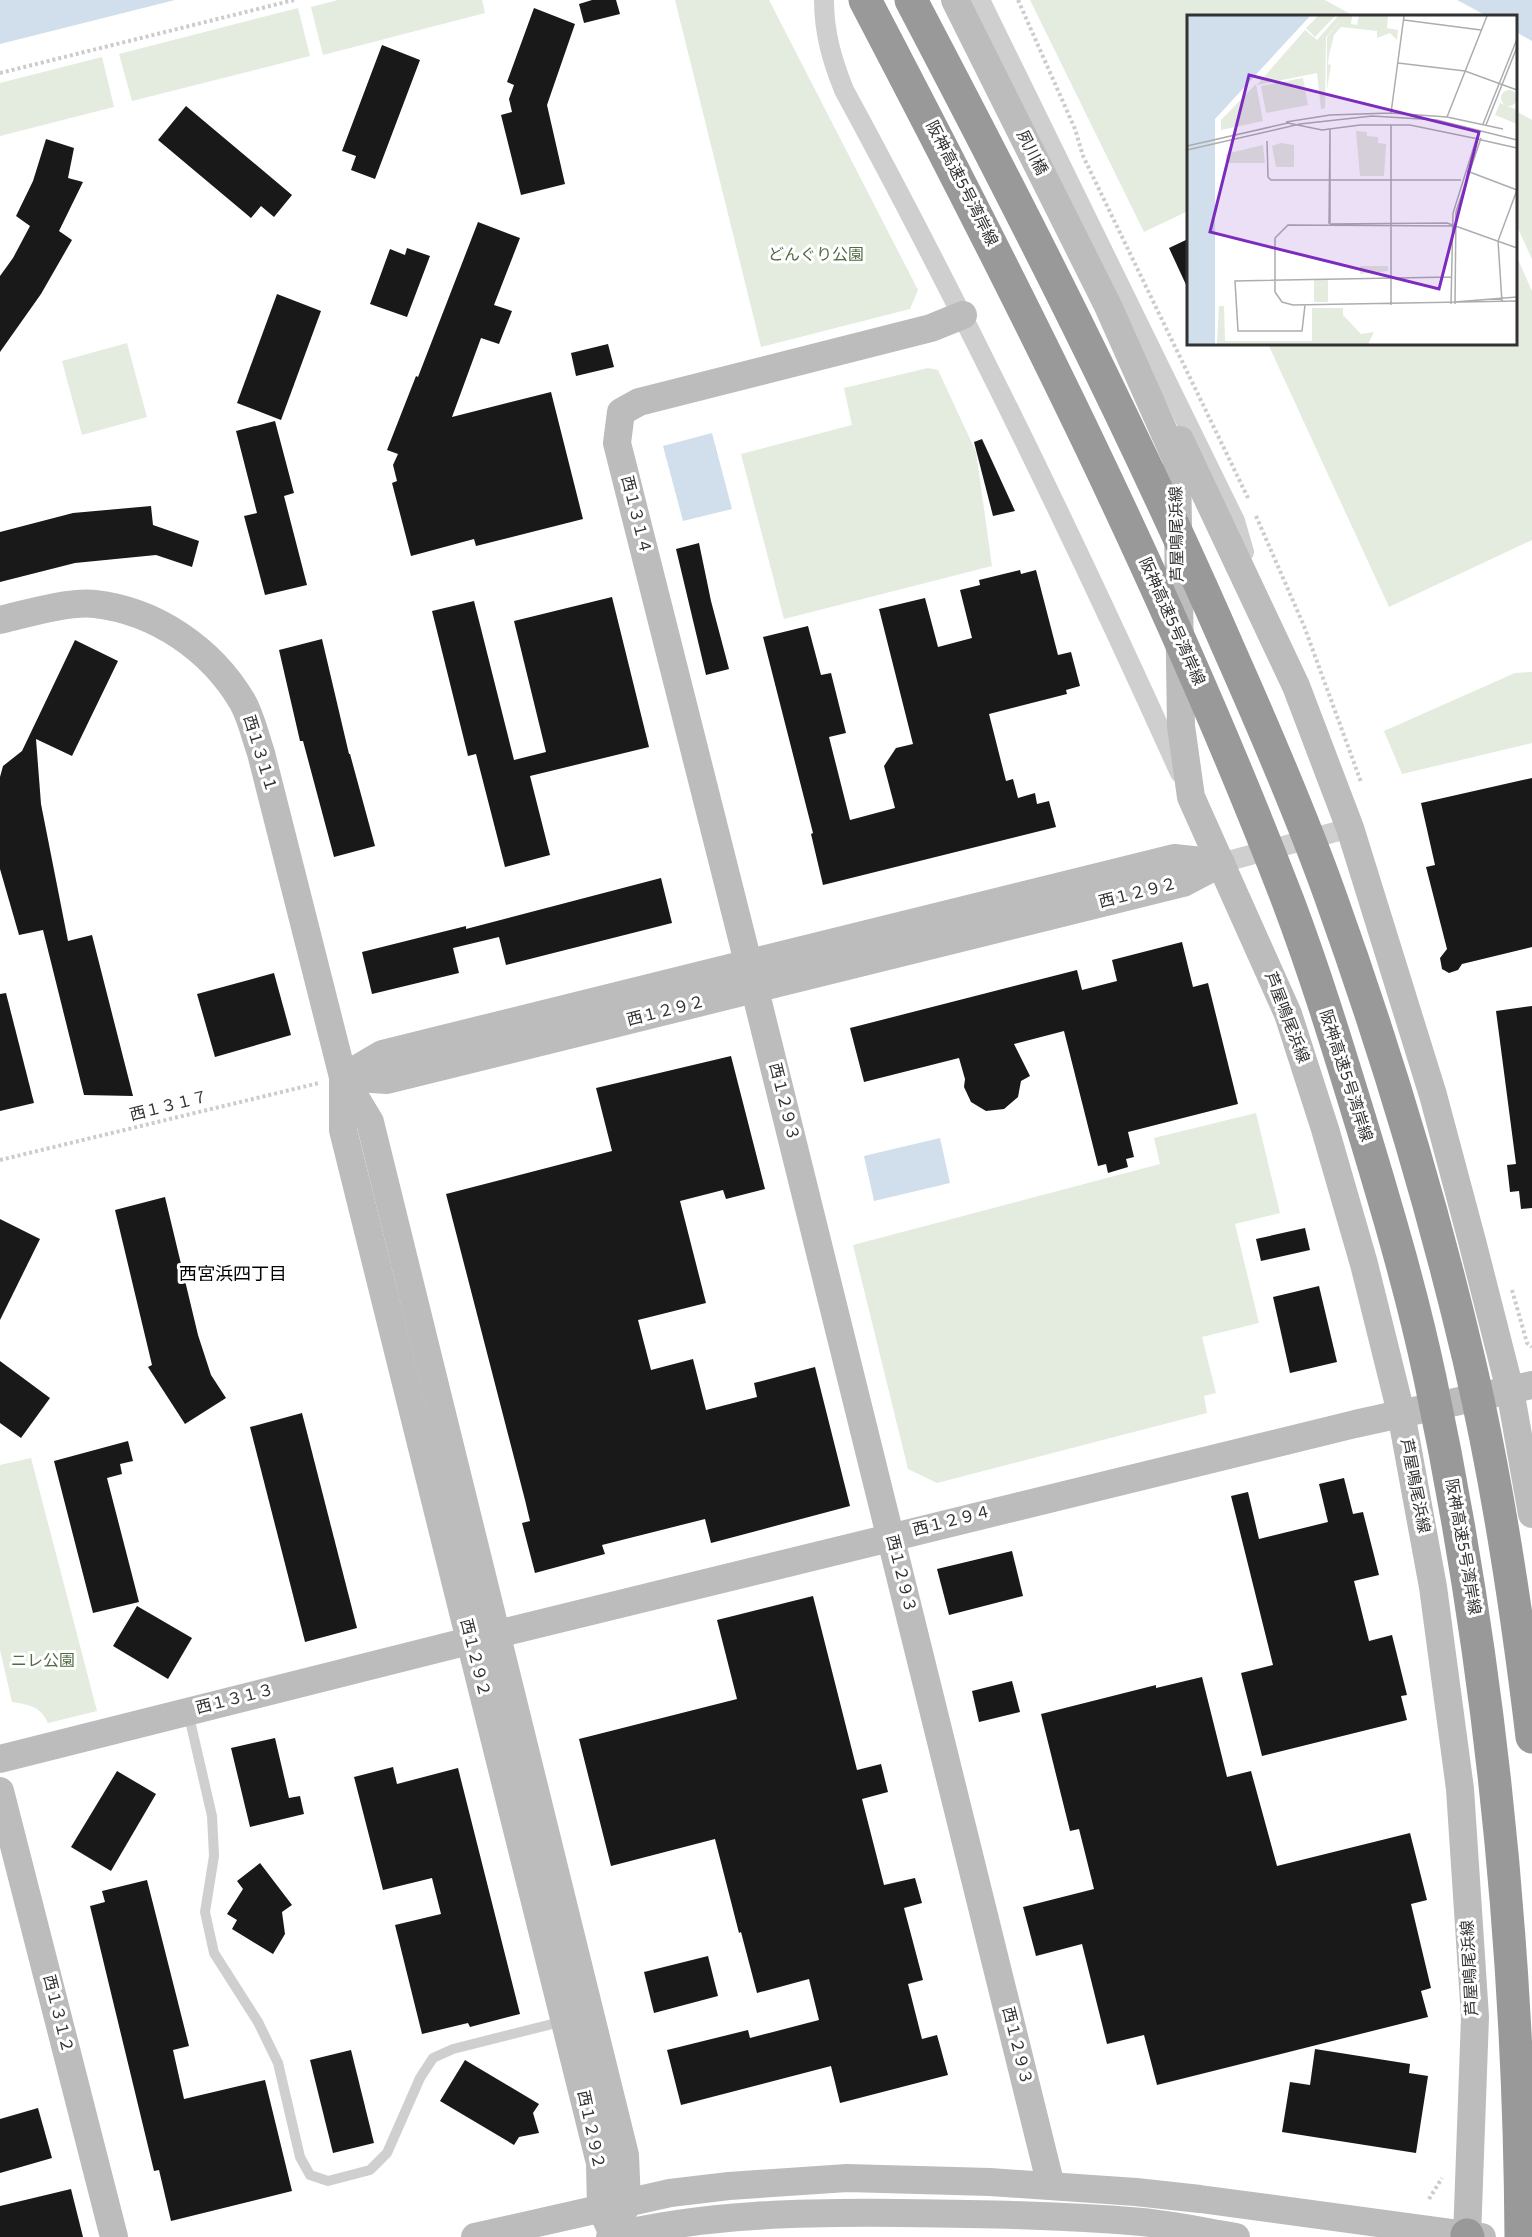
<svg xmlns="http://www.w3.org/2000/svg" width="1532" height="2237" font-family="Overpass,'Noto Sans JP',sans-serif">
  <style>
    .green { fill: #e4ebdf }
    .water { fill: #d0dfeb }
    .building { fill: #191919 }
    .lines { fill: none; stroke-linecap: round; stroke-linejoin: round }
    .path { stroke: #ccc; stroke-width: 4; stroke-dasharray: 3 3; stroke-linecap: butt }
    .lane { stroke: #cfcfcf; stroke-width: 10 }
    .street { stroke: #cfcfcf; stroke-width: 20 }
    .secondary { stroke: #bcbcbc; stroke-width: 28 }
    .highway { stroke: #999; stroke-width: 33 }
    .highway-bridge { stroke: #999; stroke-width: 33 }
    .labels { text-anchor: middle; dominant-baseline: central; stroke-width: 6; stroke-linejoin: round; paint-order: stroke }
    .street-label { font-size: 16px; fill: #323232; stroke: #fff }
    .park-label { font-size: 16px; fill: #526b42; stroke: #fff }
    .neighbourhood-label { font-size: 18px; fill: #000; stroke: #fff }
    .inset-road { fill: none; stroke: #adadad; stroke-width: 1.5 }
    .view { fill: #7b2cbf; fill-opacity: 0.15; stroke: #7b2cbf; stroke-width: 3 }
    .inset-edge { fill: none; stroke: #323232; stroke-width: 3 }
  </style>
  <rect width="100%" height="100%" fill="#fff"/>
  <!-- green -->
  <g class="green">
    <path d="M338 0H482L485 13 323 55 311 7Z"/>
    <path d="M675 0H769L918 290 910 309 761 347Z"/>
    <path d="M1030 0H1325L1354 16H1188V211L1144 232Z"/>
    <path d="M298 8 310 56 132 101 119 54Z"/>
    <path d="M102 57 114 107 0 136V83Z"/>
    <path d="M1516 111 1532 120V259L1516 224Z"/>
    <path d="M1516 255 1532 291V540L1389 607 1268 344H1516Z"/>
    <path d="M127 343 147 417 82 435 62 361Z"/>
    <path d="M928 368 938 370 976 452 992 566 784 619 741 454 852 425 844 388Z"/>
    <path d="M1532 672V743L1402 774 1384 731 1515 673Z"/>
    <path d="M1256 1113 1280 1213 1235 1224 1259 1323 1202 1337 1216 1393 1204 1396 1207 1413 937 1483 908 1469 853 1245 1160 1164 1154 1138Z"/>
    <path d="M31 1458 97 1711 48 1723C40 1706 30 1705 12 1702L0 1650V1465Z"/>
  </g>
  <!-- water -->
  <g class="water">
    <path d="M0 0H175L0 44Z"/>
    <path d="M1457 0H1532V41L1516 32V16H1487Z"/>
    <path d="M712 433 732 509 683 521 663 446Z"/>
    <path d="M940 1138 950 1183 874 1201 864 1156Z"/>
  </g>
  <!-- building -->
  <g class="building">
    <path d="M592 0H616L620 14 584 23 579 4Z"/>
    <path d="M534 8 575 24 547 105 565 184 521 195 501 115 512 112 509 99 514 85 507 82Z"/>
    <path d="M382 45 420 60 375 179 351 170 356 156 342 151Z"/>
    <path d="M186 106 292 195 274 217 261 206 251 218 158 140Z"/>
    <path d="M46 139 74 148 68 178 83 182 59 231 72 240 41 294 0 352V276L13 258 30 226 16 216 33 181Z"/>
    <path d="M478 222 520 238 494 305 512 311 499 344 481 338 452 417 551 392 583 519 476 546 474 539 411 556 392 483 397 481 393 465 398 454 387 450 416 376 418 377Z"/>
    <path d="M1188 239V289L1169 248Z"/>
    <path d="M407 248 430 256 407 317 370 304 390 249 405 255Z"/>
    <path d="M277 294 321 311 281 420 237 403Z"/>
    <path d="M608 344 614 367 576 376 571 353Z"/>
    <path d="M275 421 294 493 284 496 307 585 265 595 244 516 257 513 236 431Z"/>
    <path d="M982 439 1015 511 993 516 974 442Z"/>
    <path d="M151 506 153 525 199 541 192 567 156 555 75 563 0 582V532L73 513Z"/>
    <path d="M699 543 711 601 729 669 706 675 676 549Z"/>
    <path d="M1020 570 1021 574 1036 570 1058 655 1071 652 1080 686 1066 690 1067 694 989 714 1006 781 1013 779 1018 798 1035 793 1037 804 1049 801 1056 827 823 885 811 834 813 833 763 637 808 626 821 675 831 673 846 733 829 737 850 820 895 808 884 766 896 748 913 744 879 609 925 598 938 647 972 638 960 590 980 585 979 580Z"/>
    <path d="M612 597 649 747 530 776 550 855 505 867 476 754 468 756 432 611 474 601 514 760 546 752 514 621Z"/>
    <path d="M322 639 349 754H350L375 846 334 857 303 741H300L279 650Z"/>
    <path d="M75 640 118 661 72 756 36 739 41 804 68 941 92 935 133 1096 84 1095 43 930 19 935 0 869V777L3 766 22 751Z"/>
    <path d="M1532 778V947L1462 964 1458 970 1449 973 1442 969 1440 958 1447 949 1426 867 1435 865 1421 803Z"/>
    <path d="M661 878 672 923 506 965 499 937 453 948 459 973 372 994 362 952 466 926V929Z"/>
    <path d="M1182 942 1193 987 1208 983 1238 1104 1128 1132 1134 1157 1126 1159 1128 1167 1108 1173 1106 1164 1098 1166 1064 1031 1014 1044 1030 1076 1021 1081 1018 1097 1004 1109 986 1111 971 1102 964 1087 965 1079 959 1058 864 1082 850 1028 1077 970 1082 990 1117 981 1112 960Z"/>
    <path d="M274 973 291 1035 215 1057 197 994Z"/>
    <path d="M6 993 34 1103 0 1111V994Z"/>
    <path d="M1532 1006V1208L1521 1209 1519 1191 1510 1192 1507 1165 1516 1164 1496 1011Z"/>
    <path d="M731 1056 765 1189 726 1199 723 1190 680 1201 706 1303 638 1320 651 1370 693 1359 706 1410 757 1397 754 1383 815 1367 850 1506 711 1543 705 1519 602 1545 605 1554 535 1573 522 1523 530 1521 525 1500 446 1194 612 1151 596 1088Z"/>
    <path d="M165 1197 198 1335 211 1375 226 1398 185 1424 148 1367 152 1365 115 1210Z"/>
    <path d="M0 1219 40 1239 0 1320Z"/>
    <path d="M1305 1228 1310 1250 1261 1261 1256 1239Z"/>
    <path d="M1319 1286 1337 1362 1290 1373 1273 1297Z"/>
    <path d="M0 1361 50 1398 21 1438 0 1423Z"/>
    <path d="M302 1413 357 1628 305 1642 250 1427Z"/>
    <path d="M128 1441 133 1461 120 1464 122 1474 107 1478 139 1602 93 1613 54 1461Z"/>
    <path d="M1344 1478 1353 1514 1363 1512 1379 1575 1354 1581 1369 1641 1392 1635 1407 1695 1401 1696 1407 1720 1262 1756 1241 1673 1273 1665 1231 1496 1248 1492 1259 1539 1328 1522 1319 1484Z"/>
    <path d="M1012 1551 1023 1596 949 1615 937 1569Z"/>
    <path d="M813 1596 857 1770 881 1764 888 1792 862 1799 884 1885 915 1878 922 1903 904 1908 923 1980 908 1984 922 2039 937 2035 948 2075 840 2103 831 2066 681 2105 667 2050 748 2030 750 2038 819 2020 809 1979 757 1993 741 1932 739 1933 715 1839 611 1866 579 1739 737 1699 717 1620Z"/>
    <path d="M137 1606 192 1638 168 1679 113 1646Z"/>
    <path d="M1202 1677 1227 1777 1251 1771 1277 1866 1410 1833 1427 1900 1411 1904 1431 1988 1421 1991 1428 2017 1157 2085 1144 2035 1107 2044 1082 1944 1036 1956 1023 1907 1094 1889 1079 1829 1070 1831 1041 1714 1156 1685V1688Z"/>
    <path d="M1012 1681 1020 1712 979 1722 972 1691Z"/>
    <path d="M275 1738 289 1798 300 1796 304 1814 250 1827 231 1748Z"/>
    <path d="M393 1767 397 1784 458 1768 520 2014 470 2027 468 2023 422 2034 395 1925 441 1914 432 1878 383 1890 354 1777Z"/>
    <path d="M117 1771 156 1794 111 1871 71 1847Z"/>
    <path d="M260 1863 292 1905 282 1912 285 1934 273 1954 232 1929 237 1920 227 1914 243 1889 237 1881Z"/>
    <path d="M147 1880 189 2046 173 2050 184 2099 265 2080 292 2191 171 2221 159 2170 154 2171 90 1906 105 1902 102 1891Z"/>
    <path d="M708 1956 718 1996 654 2013 644 1972Z"/>
    <path d="M1315 2049 1410 2064 1409 2073 1428 2076 1416 2153 1282 2132 1290 2082 1310 2085Z"/>
    <path d="M351 2050 374 2143 333 2153 310 2060Z"/>
    <path d="M465 2060 539 2104 533 2113 539 2133 519 2137 514 2145 440 2101Z"/>
    <path d="M38 2108 52 2158 0 2173V2119Z"/>
    <path d="M71 2189 83 2237H0V2206Z"/>
  </g>
  <g class="lines">
    <!-- path -->
    <g class="path">
      <path d="M1018 0 1075 129 1083 156 1248 498"/>
      <path d="M0 73 294 0"/>
      <path d="M1256 516 1304 626 1361 782"/>
      <path d="M0 1160 319 1083"/>
      <path d="M1512 1290 1527 1343 1532 1347"/>
      <path d="M1429 2199 1442 2178"/>
    </g>
    <!-- lane -->
    <path class="lane" d="M188 1712 212 1816 214 1856 205 1912 214 1953 258 2022 278 2063 300 2157 310 2175 328 2181 370 2170 387 2153 420 2078 433 2058 453 2049 564 2021"/>
    <!-- street -->
    <g class="street">
      <path d="M824 0C824 33 832 60 844 90 965 313 1076 542 1180 773"/>
      <path d="M980 0 1235 521 1244 552"/>
      <path d="M1221 863 1350 828"/>
    </g>
    <!-- secondary -->
    <g class="secondary">
      <path d="M955 0 1108 306 1177 461 1181 726 1191 797 1288 1014 1325 1129 1364 1264 1401 1413 1433 1587 1460 1789 1475 2017 1467 2237"/>
      <path d="M963 315 931 328 639 402 621 412 617 443 755 990 1051 2186"/>
      <path d="M1180 440 1296 686 1350 828 1433 1095 1472 1241 1510 1390 1532 1514"/>
      <path d="M0 620C25 614 69 601 95 604 156 611 211 649 242 701 251 716 255 736 261 753L343 1077V1130L600 2163 601 2208 614 2236"/>
      <path d="M343 1077 370 1122 625 2155 627 2202 614 2237"/>
      <path d="M343 1077 382 1054 1174 858 1221 863"/>
      <path d="M343 1077 387 1080 1183 883 1221 863"/>
      <path d="M0 1759 469 1641 1355 1424 1532 1385"/>
      <path d="M0 1791 114 2237"/>
      <path d="M475 2237 670 2193 729 2186 847 2178 990 2182 1136 2192 1200 2199 1482 2237"/>
      <path d="M610 2237C704 2214 804 2212 900 2213 981 2214 1061 2215 1142 2222 1173 2225 1205 2232 1236 2237"/>
    </g>
    <!-- highway -->
    <path class="highway" d="M1467 2235 1468 2237"/>
    <!-- highway-bridge -->
    <g class="highway-bridge">
      <path d="M865 0C1019 294 1169 591 1288 901 1316 975 1339 1051 1362 1126 1387 1209 1412 1293 1430 1378 1490 1661 1519 1948 1521 2237"/>
      <path d="M911 0C1024 215 1134 431 1231 654 1266 733 1301 814 1330 895 1385 1048 1432 1203 1469 1360 1498 1484 1517 1611 1532 1737"/>
    </g>
  </g>
  <g class="labels">
    <!-- street labels -->
    <g class="street-label">
      <text transform="translate(1031 153) rotate(63)">夙川橋</text>
      <text transform="translate(961 184) rotate(63)">阪神高速5号湾岸線</text>
      <text transform="translate(635 515) rotate(76)">西１３１４</text>
      <text transform="translate(1178 534) rotate(-91)">芦屋鳴尾浜線</text>
      <text transform="translate(1171 622) rotate(66)">阪神高速5号湾岸線</text>
      <text transform="translate(259 754) rotate(73)">西１３１１</text>
      <text transform="translate(1138 894) rotate(-14)">西１２９２</text>
      <text transform="translate(666 1012) rotate(-14)">西１２９２</text>
      <text transform="translate(1286 1018) rotate(69)">芦屋鳴尾浜線</text>
      <text transform="translate(1345 1076) rotate(72)">阪神高速5号湾岸線</text>
      <text transform="translate(783 1102) rotate(76)">西１２９３</text>
      <text transform="translate(169 1107) rotate(-14)">西１３１７</text>
      <text transform="translate(1414 1486) rotate(79)">芦屋鳴尾浜線</text>
      <text transform="translate(952 1522) rotate(-14)">西１２９４</text>
      <text transform="translate(1462 1547) rotate(80)">阪神高速5号湾岸線</text>
      <text transform="translate(900 1574) rotate(76)">西１２９３</text>
      <text transform="translate(474 1658) rotate(76)">西１２９２</text>
      <text transform="translate(235 1700) rotate(-14)">西１３１３</text>
      <text transform="translate(1471 1968) rotate(-93)">芦屋鳴尾浜線</text>
      <text transform="translate(57 2014) rotate(76)">西１３１２</text>
      <text transform="translate(1016 2046) rotate(76)">西１２９３</text>
      <text transform="translate(590 2130) rotate(78)">西１２９２</text>
    </g>
    <!-- park labels -->
    <g class="park-label">
      <text x="816" y="256">どんぐり公園</text>
      <text x="43" y="1662">ニレ公園</text>
    </g>
    <!-- neighbourhood labels -->
    <g class="neighbourhood-label">
      <text x="233" y="1275">西宮浜四丁目</text>
    </g>
  </g>
  <!-- overview -->
  <g transform="translate(1187 15)">
    <rect width="330" height="330" fill="#fff"/>
    <path d="M131 1H148L128 22 119 13ZM151 1H165L164 9 170 10 172 1H201L200 13 211 15 210 25 203 18 190 23V16L154 12 147 20 142 40 141 49 144 50 140 74V22L157 2 139 22 138 93 134 94 130 58 70 70 118 15 130 25ZM116 63 121 90 79 98 74 71ZM69 69 76 106 34 115V105ZM314 83a8 8 0 1 1 16 0a8 8 0 1 1-16 0ZM313 88 330 95V109L308 100ZM169 116 180 117V121L191 122V128L199 129 197 161H173ZM94 128 107 130V152H89L85 131ZM76 130 78 148H39V139ZM173 251H201V256L173 259ZM127 265H141V287H127ZM32 291H37L38 326H125V293H156V300L174 319 187 317 181 329H30Z" fill="#e4ebdf"/>
    <path d="M0 1H123L28 104V329H0Z" fill="#d0dfeb"/>
    <path class="inset-road" d="M217 5 294 15M211 48 278 56 330 75M204 98 217 1M260 102 300 1M99 107 143 100 204 98 260 102 316 114M296 109 330 24M299 110 330 32M290 124 330 133M80 126 81 162 84 165H274M0 131 101 108 135 115 173 110H223L291 124M0 135 113 109 185 101 250 105 330 125M280 156 330 175M143 208V114M142 209 143 114M143 209 260 208 330 233M268 211 101 210 88 223V277L95 287 106 290 330 286M267 287 330 282M315 287 311 226 330 175M264 289 266 198 289 125M268 289 269 197 294 123M118 290 115 316H51L48 266 264 262M204 290V110"/>
    <path class="view" d="M62 60 292 117 252 274 23 217Z"/>
    <rect width="330" height="330" class="inset-edge"/>
  </g>
</svg>
